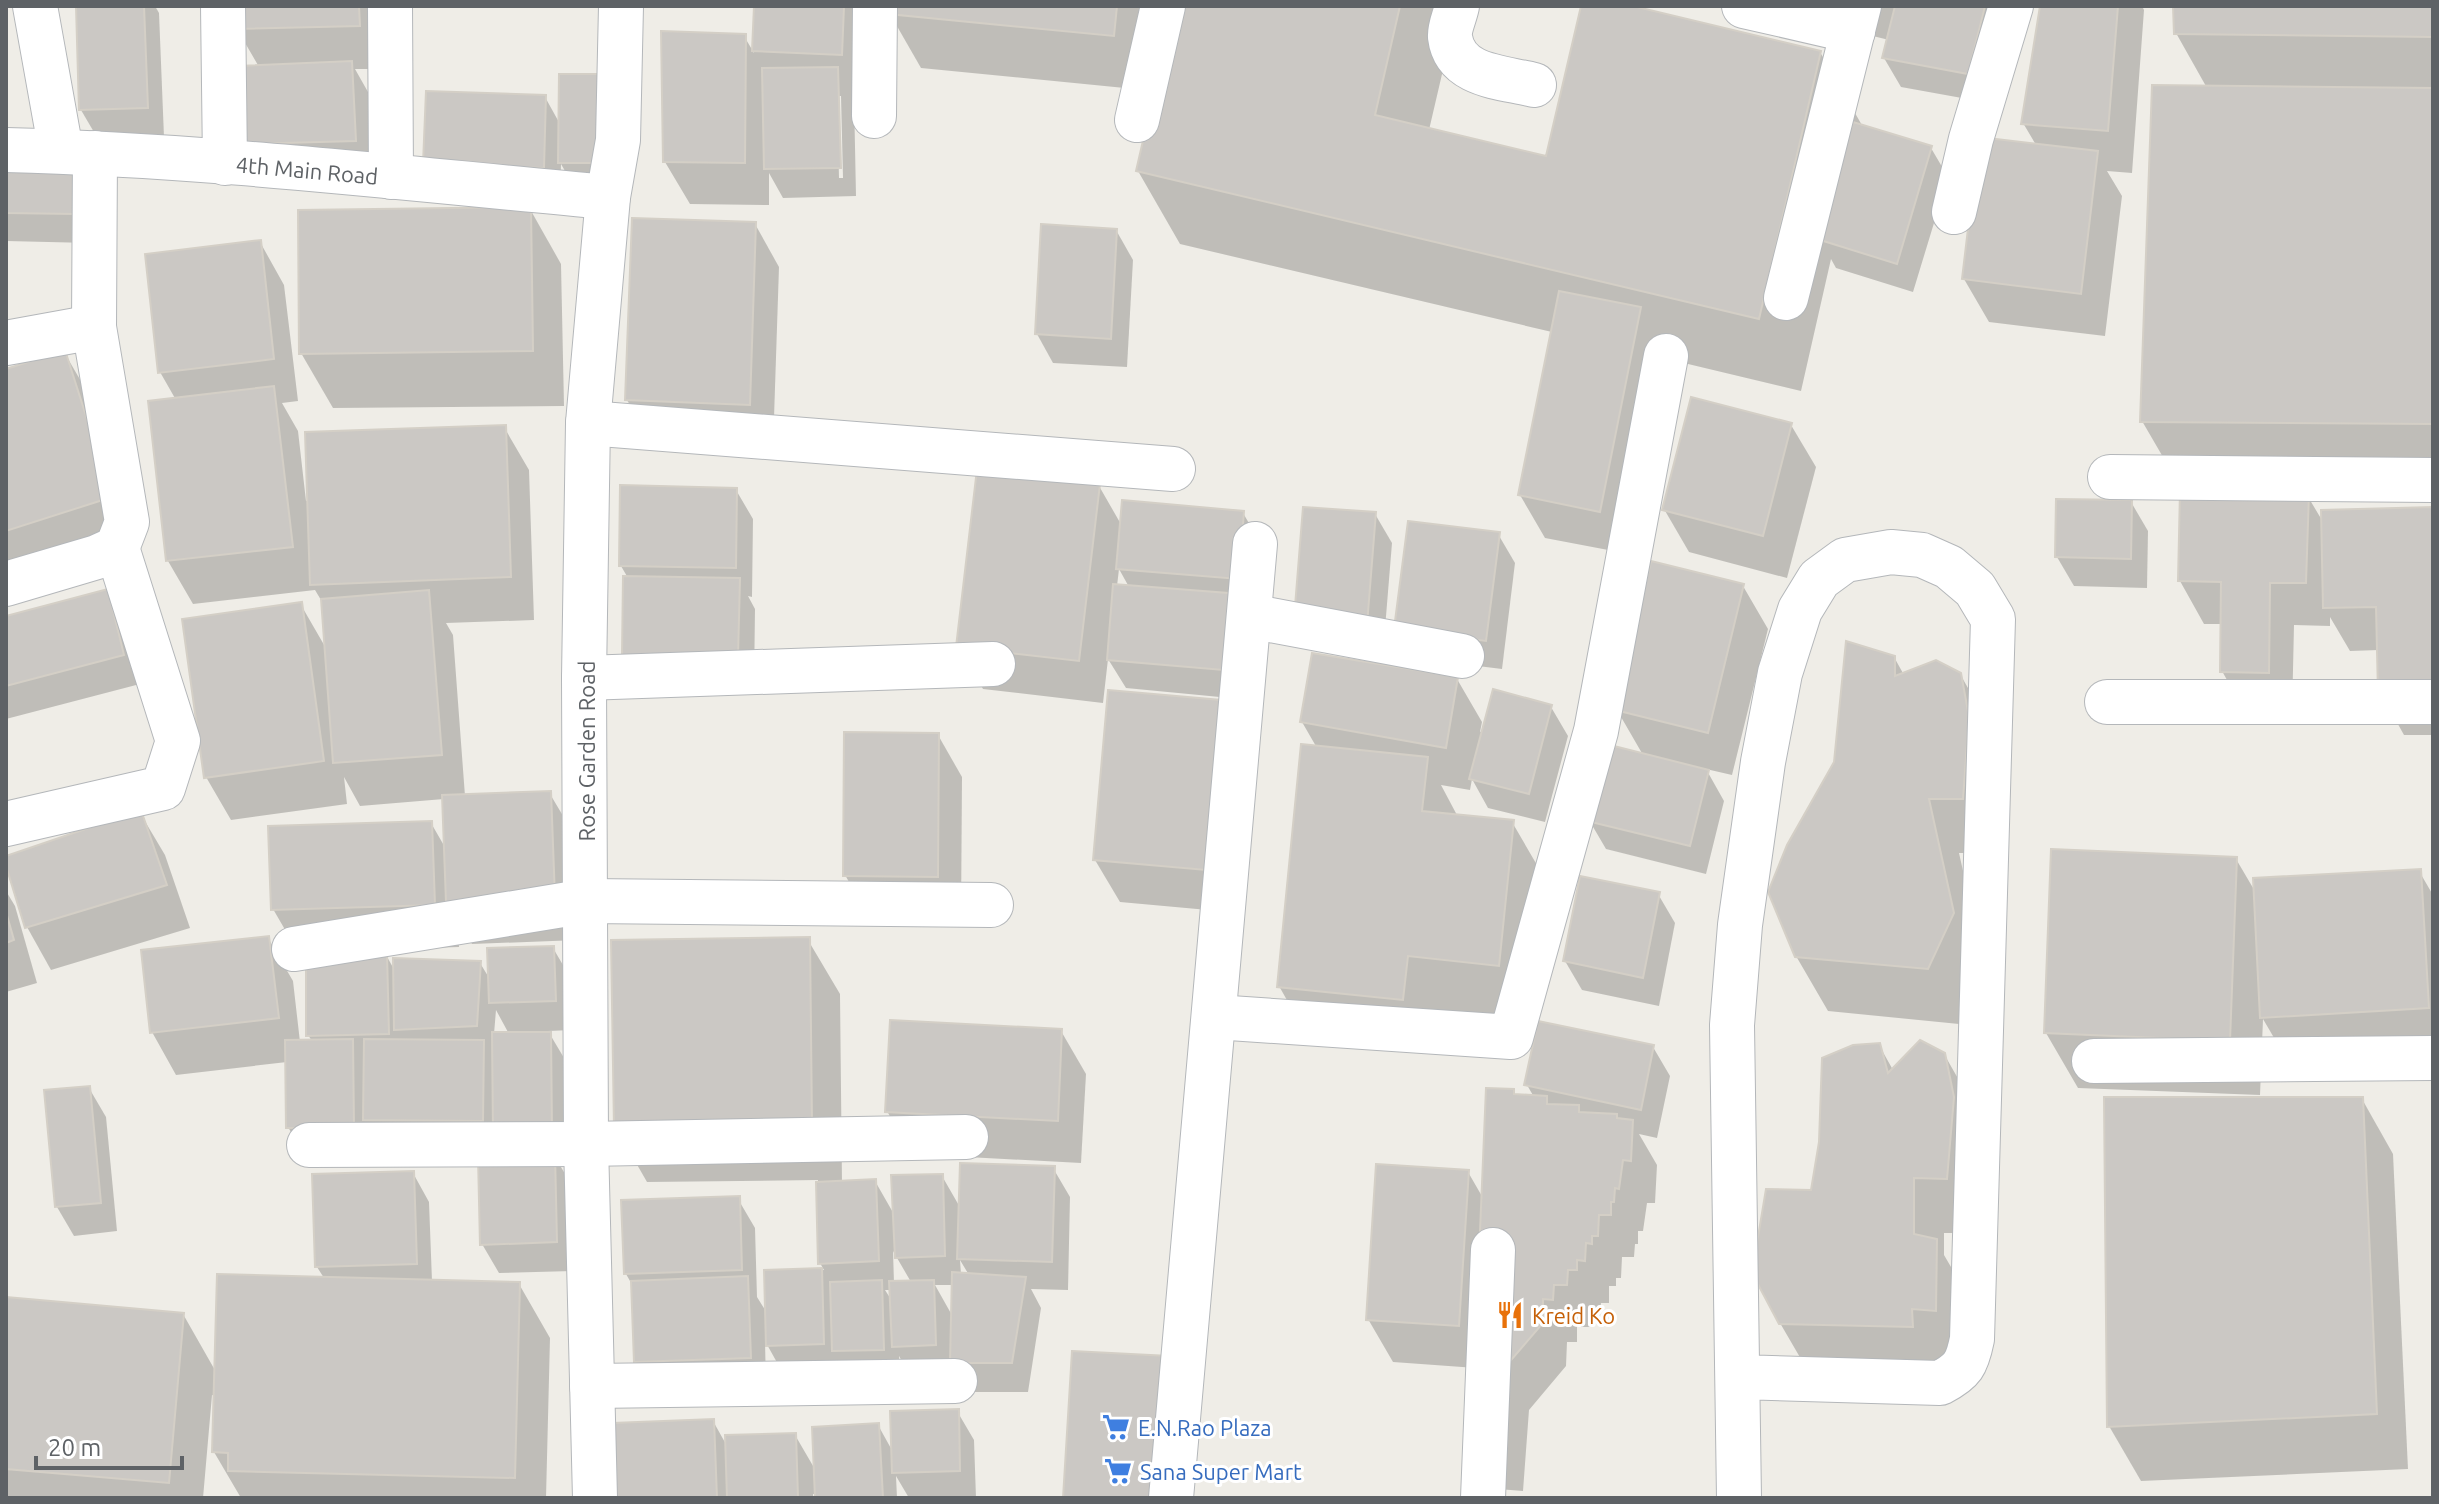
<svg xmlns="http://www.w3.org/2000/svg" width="2439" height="1504" font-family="Ubuntu,sans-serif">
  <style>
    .shadow { fill: #0003; fill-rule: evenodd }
    .building { fill: #cbc8c4; stroke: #d4cfc6; stroke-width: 2 }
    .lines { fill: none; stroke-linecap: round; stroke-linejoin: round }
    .minor-casing { stroke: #b4b7ba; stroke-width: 46 }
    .minor { stroke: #fff; stroke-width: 44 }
    .labels { text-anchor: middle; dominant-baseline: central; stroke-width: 6; stroke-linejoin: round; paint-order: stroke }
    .street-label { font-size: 22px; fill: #5e6266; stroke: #fff }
    .food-label { font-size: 22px; fill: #c56008; stroke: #fff; text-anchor: start }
    .shop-label { font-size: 22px; fill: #366cbe; stroke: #fff; text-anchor: start }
  </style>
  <rect width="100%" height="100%" fill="#efede7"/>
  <!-- shadow -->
  <g class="shadow">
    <path d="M77 6H155L159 13 164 137 98 139 81 110Z"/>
    <path d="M237 6H382L383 69H355L368 92 371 169 261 173 259 67 237 29Z"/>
    <path d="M756 6H870L854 97 856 196 783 198 769 173V205L690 204 665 162 744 36 754 53ZM837 96H841L843 178H839Z"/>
    <path d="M890 6H1153L1145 90 921 68 890 14Z"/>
    <path d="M1177 6H1441L1453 27 1429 130 1547 158 1584 6H1624L1820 52 1863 127 1931 148 1948 177 1913 292 1836 268 1831 259 1801 391 1663 358 1624 553 1545 538 1520 495 1552 332 1180 244 1138 171Z"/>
    <path d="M1752 6H2009L1984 102 1901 87 1884 58 1889 40Z"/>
    <path d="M2042 6H2142L2144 10 2132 173 2107 171 2122 196 2105 336 1989 322 1964 279 2036 145 2023 123Z"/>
    <path d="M2175 6H2433V478L2174 476 2142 421 2207 88 2176 33Z"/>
    <path d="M545 97 560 124 618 192H577L561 164 560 197 442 193Z"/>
    <path d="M6 158 74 159 90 243 6 241Z"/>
    <path d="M530 209 561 264 564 406 333 408 301 353Z"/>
    <path d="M755 224 779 267 773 448 652 443 627 400Z"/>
    <path d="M1116 230 1133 260 1127 367 1053 363 1037 334Z"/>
    <path d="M260 242 284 285 298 401 282 403 298 431 306 501 504 427 529 470 534 620 446 623 453 635 465 796 550 794 575 836 578 940 472 944 458 919 459 947 298 952 273 909 431 823 446 849 444 799 360 806 344 777 347 804 231 820 206 777 301 605 327 650 324 605 315 590 193 604 168 561 150 403 176 400 160 372Z"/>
    <path d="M64 352 89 395 135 540 6 581V371Z"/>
    <path d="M1791 425 1816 467 1787 578 1689 552 1664 509Z"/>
    <path d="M1099 486 1122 526 1243 513 1260 542 1251 700 1126 688 1108 659 1103 703 983 689 958 646ZM1119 569 1129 587 1117 586Z"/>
    <path d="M736 490 753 519 752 597 748 596 755 609 754 686 628 578 621 566Z"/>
    <path d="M2307 495 2323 522 2433 509V735H2404L2380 692 2379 650 2350 651 2330 617V626L2294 625 2292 715 2246 714 2222 671V624H2204L2180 581Z"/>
    <path d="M2131 502 2148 531 2147 588 2074 586 2057 557Z"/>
    <path d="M1375 514 1392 543 1383 653 1313 648Z"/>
    <path d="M1498 534 1515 563 1502 669 1413 658Z"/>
    <path d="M1743 586 1768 629 1732 775 1706 769 1724 801 1706 874 1606 849 1589 820 1643 755 1617 710Z"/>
    <path d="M107 592 124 621 140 684 6 719V618Z"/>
    <path d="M1894 657 1904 675 1960 674 1992 730 1994 853H1959L1985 969 1959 1024 1828 1011 1796 956Z"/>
    <path d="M1457 679 1482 722 1480 732 1551 707 1568 736 1545 822 1488 808 1472 779 1470 790 1441 785 1458 817 1512 822 1544 877 1530 1019 1438 1010 1434 1054 1310 1041 1279 986 1317 748 1302 722Z"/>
    <path d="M1110 692 1230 912 1120 902 1095 860Z"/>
    <path d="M938 735 962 777 961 919 870 918 845 875Z"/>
    <path d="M140 813 165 855 190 928 51 970 27 927 6 859Z"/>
    <path d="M2236 859 2256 893 2419 871 2433 895V1052L2287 1060 2263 1019 2260 1095 2078 1088 2046 1033Z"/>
    <path d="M6 891 15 906 37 983 6 992Z"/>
    <path d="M1658 894 1675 923 1659 1006 1582 990 1565 961Z"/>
    <path d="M268 938 293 981 300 1042 312 1041 308 1035 386 955 395 971 480 963 491 981 553 948 570 977 572 1030 548 1031 567 1063V1162H558L571 1184 573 1271 499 1273 482 1244 480 1158 305 1156 288 1127 287 1062 176 1075 152 1032ZM496 1010 509 1034H494Z"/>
    <path d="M808 940 840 994 842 1183 875 1181 895 1216 942 1176 961 1209 1053 1168 1070 1197 1068 1290 1031 1289 1041 1308 1028 1392H969L910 1375 899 1356 900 1378 851 1379 840 1360V1373L784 1375 765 1341 766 1386 653 1391 636 1362 634 1288 626 1274 738 1199 755 1228 757 1297 767 1313 766 1272 824 1270 820 1263 818 1180 647 1182 616 1128ZM893 1251 911 1282 894 1283ZM960 1260 969 1275 961 1274ZM935 1285H954L953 1317ZM885 1290H891L892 1301Z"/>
    <path d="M1061 1031 1086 1074 1081 1163 911 1154 887 1111Z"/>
    <path d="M1879 1045 1893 1070 1944 1054 1976 1110 1978 1233H1944V1255L1968 1296 1966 1365 1812 1378 1780 1323 1813 1192Z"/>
    <path d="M1653 1047 1670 1076 1657 1138 1639 1134 1657 1165 1655 1203H1647L1643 1231H1638V1244H1635L1634 1257H1622L1621 1278H1616V1286H1609V1303H1601L1600 1312H1591V1327H1577V1342H1567L1566 1366 1529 1410 1523 1491 1498 1489 1476 1368 1393 1362 1368 1319 1468 1172 1483 1198 1513 1091 1516 1096 1534 1097 1527 1085Z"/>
    <path d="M89 1088 106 1117 117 1231 74 1236 57 1207Z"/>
    <path d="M2362 1099 2393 1154 2408 1469 2141 1481 2109 1426Z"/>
    <path d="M413 1173 429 1202 432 1281 519 1284 550 1338 546 1498H241L214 1452 216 1396 212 1395 203 1498H6V1299L183 1314 216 1372 324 1278 317 1267Z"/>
    <path d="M957 1411 974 1440 976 1498H909L896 1476 897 1498H817V1494H813V1498H617L713 1421 727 1446 795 1435 816 1471 878 1425 893 1452Z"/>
  </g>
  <!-- building -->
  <g class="building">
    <path d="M76 6H144L148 108 79 110Z"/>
    <path d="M235 6H359L360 26 235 29Z"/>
    <path d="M754 6H844L842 55 752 51Z"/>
    <path d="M888 6H1117L1114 36 888 14Z"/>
    <path d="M1174 6H1400L1375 115 1546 156 1581 6H1633L1821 51 1759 319 1136 171Z"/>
    <path d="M1895 6H1985L1968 74 1882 58Z"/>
    <path d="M2040 6H2118L2108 131 2021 124Z"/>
    <path d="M2173 6H2433V37L2174 34Z"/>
    <path d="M661 31 746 34 745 163 663 162Z"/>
    <path d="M352 61 356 141 242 144 238 66Z"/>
    <path d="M838 67 841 168 764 169 762 68Z"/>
    <path d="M559 74H602V163H558Z"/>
    <path d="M2152 85 2433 88V424L2140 422Z"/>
    <path d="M426 91 546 95 544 168 423 164Z"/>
    <path d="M1853 122 1932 146 1897 264 1817 239Z"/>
    <path d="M1979 137 2098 151 2081 294 1962 279Z"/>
    <path d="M6 156 75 157 74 214 6 213Z"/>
    <path d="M531 207 533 351 299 354 298 210Z"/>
    <path d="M632 218 756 222 750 405 625 400Z"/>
    <path d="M1041 224 1117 229 1111 339 1035 334Z"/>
    <path d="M261 240 274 359 158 373 145 254Z"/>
    <path d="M1559 291 1641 307 1600 512 1518 495Z"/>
    <path d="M65 350 112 497 6 531V369Z"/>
    <path d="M274 386 293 547 166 561 148 401Z"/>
    <path d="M1691 397 1792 423 1763 536 1662 510Z"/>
    <path d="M506 425 511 577 310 585 305 432Z"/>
    <path d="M977 469 1100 484 1079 661 956 647Z"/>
    <path d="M620 485 737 488 736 568 619 566Z"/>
    <path d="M2180 491 2309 493 2306 583H2270L2269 673 2220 672 2221 582 2178 581Z"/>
    <path d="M2056 499 2132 500 2131 559 2055 557Z"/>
    <path d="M1122 500 1244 511 1239 579 1116 569Z"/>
    <path d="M1303 507 1376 512 1367 625 1294 619Z"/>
    <path d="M2433 507V692L2378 693 2376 607 2323 608 2321 510Z"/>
    <path d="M1408 521 1500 532 1486 641 1394 629Z"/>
    <path d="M1651 561 1744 584 1708 733 1615 710Z"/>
    <path d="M623 576 740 578 738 658 622 656Z"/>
    <path d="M1113 584 1241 594 1235 671 1107 660Z"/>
    <path d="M108 589 124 655 6 686V616Z"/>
    <path d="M429 590 442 755 333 763 321 599Z"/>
    <path d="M302 602 324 761 204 778 182 619Z"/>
    <path d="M1846 641 1895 656V676L1936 660 1961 673 1969 717 1963 799H1929L1954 913 1928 969 1795 957 1768 892 1787 845 1834 762Z"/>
    <path d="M1312 653 1458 677 1446 748 1300 722Z"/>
    <path d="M1493 689 1552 705 1529 794 1469 779Z"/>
    <path d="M1108 690 1221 700 1206 870 1093 860Z"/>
    <path d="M844 732 939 733 938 877 843 876Z"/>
    <path d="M1301 744 1428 757 1422 811 1514 820 1499 966 1408 956 1403 1000 1277 987Z"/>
    <path d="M1606 744 1709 770 1690 846 1587 821Z"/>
    <path d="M551 791 555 898 446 902 442 795Z"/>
    <path d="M141 810 167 885 25 928 6 866V856Z"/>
    <path d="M432 821 435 905 271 910 268 826Z"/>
    <path d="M2051 849 2237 857 2230 1041 2044 1033Z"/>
    <path d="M2421 869 2429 1008 2260 1018 2253 878Z"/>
    <path d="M1580 876 1660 892 1643 978 1563 961Z"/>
    <path d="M6 912 14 940 6 943Z"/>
    <path d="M269 936 279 1018 150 1033 141 950Z"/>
    <path d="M810 937 812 1126 614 1128 611 940Z"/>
    <path d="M554 946 556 1001 489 1003 487 948Z"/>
    <path d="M387 953 389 1034 306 1036V956Z"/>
    <path d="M393 958 481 961 477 1026 394 1030Z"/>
    <path d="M890 1020 1062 1029 1058 1121 885 1112Z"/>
    <path d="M1538 1021 1654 1045 1641 1110 1524 1085Z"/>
    <path d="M492 1032H551L552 1133 493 1134Z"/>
    <path d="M353 1039 354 1128H286L285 1040Z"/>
    <path d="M364 1039 484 1040 483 1121 363 1120Z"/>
    <path d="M1920 1040 1945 1053 1954 1097 1947 1179 1914 1178V1234L1937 1239 1936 1311 1912 1309 1913 1327 1779 1324 1752 1273 1766 1189 1811 1190 1819 1142 1822 1058 1853 1045 1880 1043 1888 1073Z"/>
    <path d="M90 1086 101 1203 55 1207 44 1090Z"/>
    <path d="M1486 1088 1514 1089V1094L1547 1096V1104L1579 1105V1112L1617 1114V1118L1633 1120 1631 1161 1623 1160 1619 1189 1615 1188 1614 1202H1611V1215H1599L1598 1236H1592V1244L1586 1243 1585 1261 1577 1260V1270H1568L1567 1285H1554L1553 1300 1543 1299V1323L1505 1367 1471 1446Z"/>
    <path d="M2104 1097H2363L2377 1414 2107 1427Z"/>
    <path d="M555 1153 557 1242 480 1245 478 1156Z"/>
    <path d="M960 1163 1055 1166 1052 1262 957 1259Z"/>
    <path d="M1376 1164 1469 1170 1459 1326 1366 1320Z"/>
    <path d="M414 1171 417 1264 315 1267 312 1174Z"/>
    <path d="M943 1174 945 1256 895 1258 891 1175Z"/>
    <path d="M876 1179 879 1261 818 1264 816 1182Z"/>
    <path d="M740 1196 742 1270 624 1274 621 1200Z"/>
    <path d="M822 1268 824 1344 766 1346 764 1270Z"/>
    <path d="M952 1272 1026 1277 1012 1363H950Z"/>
    <path d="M217 1274 520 1282 515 1478 228 1471V1453L212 1452Z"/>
    <path d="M748 1276 751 1358 634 1362 631 1281Z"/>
    <path d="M882 1280 884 1350 832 1351 830 1282Z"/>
    <path d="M934 1280 936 1345 892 1347 889 1281Z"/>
    <path d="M6 1297 184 1313 169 1483 6 1469Z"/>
    <path d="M1072 1351 1169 1356 1160 1498H1063Z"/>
    <path d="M959 1409 960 1471 892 1473 890 1411Z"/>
    <path d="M714 1419 717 1498H615L613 1423Z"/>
    <path d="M879 1423 883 1498H815L812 1427Z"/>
    <path d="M796 1433 798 1498H727L725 1435Z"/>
  </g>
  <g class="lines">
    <!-- minor casing -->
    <g class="minor-casing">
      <g id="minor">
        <path d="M35 6 61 151"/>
        <path d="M223 6 225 163"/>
        <path d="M390 6 391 177"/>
        <path d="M1457 6C1455 16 1449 28 1450 37 1455 77 1503 77 1534 85"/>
        <path d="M1744 6 1853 31"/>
        <path d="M874 116 875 6"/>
        <path d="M1137 120 1163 6"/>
        <path d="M6 150C207 155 408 179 608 197"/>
        <path d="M1954 212 1971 139 2011 6"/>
        <path d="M1786 298 1859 6"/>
        <path d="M6 343 94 327"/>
        <path d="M588 423 1173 469"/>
        <path d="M2110 477 2433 480"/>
        <path d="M6 584 97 557 117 548 127 522 94 327 95 153"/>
        <path d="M1249 616 1462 656"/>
        <path d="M584 678 993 664"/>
        <path d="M2107 702H2433"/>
        <path d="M6 824 163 788 178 741 117 548"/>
        <path d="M294 949 587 901 991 905"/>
        <path d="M1215 1017 1511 1037 1596 731 1666 356"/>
        <path d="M2094 1061 2433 1058"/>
        <path d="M309 1145 586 1144 966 1137"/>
        <path d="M592 1386 955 1381"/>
        <path d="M595 1498 586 1144 584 678 588 423 608 197 618 140 621 6"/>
        <path d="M1171 1498 1255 544"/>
        <path d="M1483 1498 1493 1250"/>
        <path d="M1739 1498 1732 1025 1740 925 1763 762 1780 673 1800 610 1819 579 1845 560 1891 552 1922 555 1949 567 1975 589 1993 619 1972 1339C1967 1364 1963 1371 1940 1383L1739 1377"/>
      </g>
    </g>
    <!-- minor -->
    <use href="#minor" class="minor"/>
  </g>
  <!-- icons -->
  <defs>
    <g id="restaurant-bare" transform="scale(2.16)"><path d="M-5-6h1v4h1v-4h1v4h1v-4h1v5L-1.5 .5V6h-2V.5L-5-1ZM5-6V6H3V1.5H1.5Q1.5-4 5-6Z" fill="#e8710a" stroke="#fff" stroke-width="2.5" paint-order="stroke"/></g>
    <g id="supermarket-bare" transform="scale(2.16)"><path d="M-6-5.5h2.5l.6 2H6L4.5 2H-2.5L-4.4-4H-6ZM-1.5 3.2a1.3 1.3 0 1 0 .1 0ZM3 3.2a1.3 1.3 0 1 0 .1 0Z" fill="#3f7fe0" stroke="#fff" stroke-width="2.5" paint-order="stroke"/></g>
  </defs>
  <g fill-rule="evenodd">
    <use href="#restaurant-bare" x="1510" y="1315"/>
    <use href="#supermarket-bare" x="1116" y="1427"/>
    <use href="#supermarket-bare" x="1118" y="1471"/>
  </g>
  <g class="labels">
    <!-- street labels -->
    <g class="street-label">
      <text transform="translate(307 170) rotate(5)">4th Main Road</text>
      <text transform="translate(586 751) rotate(-90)">Rose Garden Road</text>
    </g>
    <!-- food labels -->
    <g class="food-label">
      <text x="1532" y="1315">Kreid Ko</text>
    </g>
    <!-- shop labels -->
    <g class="shop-label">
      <text x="1138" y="1427">E.N.Rao Plaza</text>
      <text x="1140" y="1471">Sana Super Mart</text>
    </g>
  </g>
  <!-- border -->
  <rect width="2439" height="1504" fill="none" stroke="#5e6266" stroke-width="16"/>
  <!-- scale -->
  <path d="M36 1456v12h146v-12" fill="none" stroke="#5e6266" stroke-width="4"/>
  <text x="48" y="1456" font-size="24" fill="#5e6266" stroke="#ffffff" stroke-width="6" paint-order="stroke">20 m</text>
</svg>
